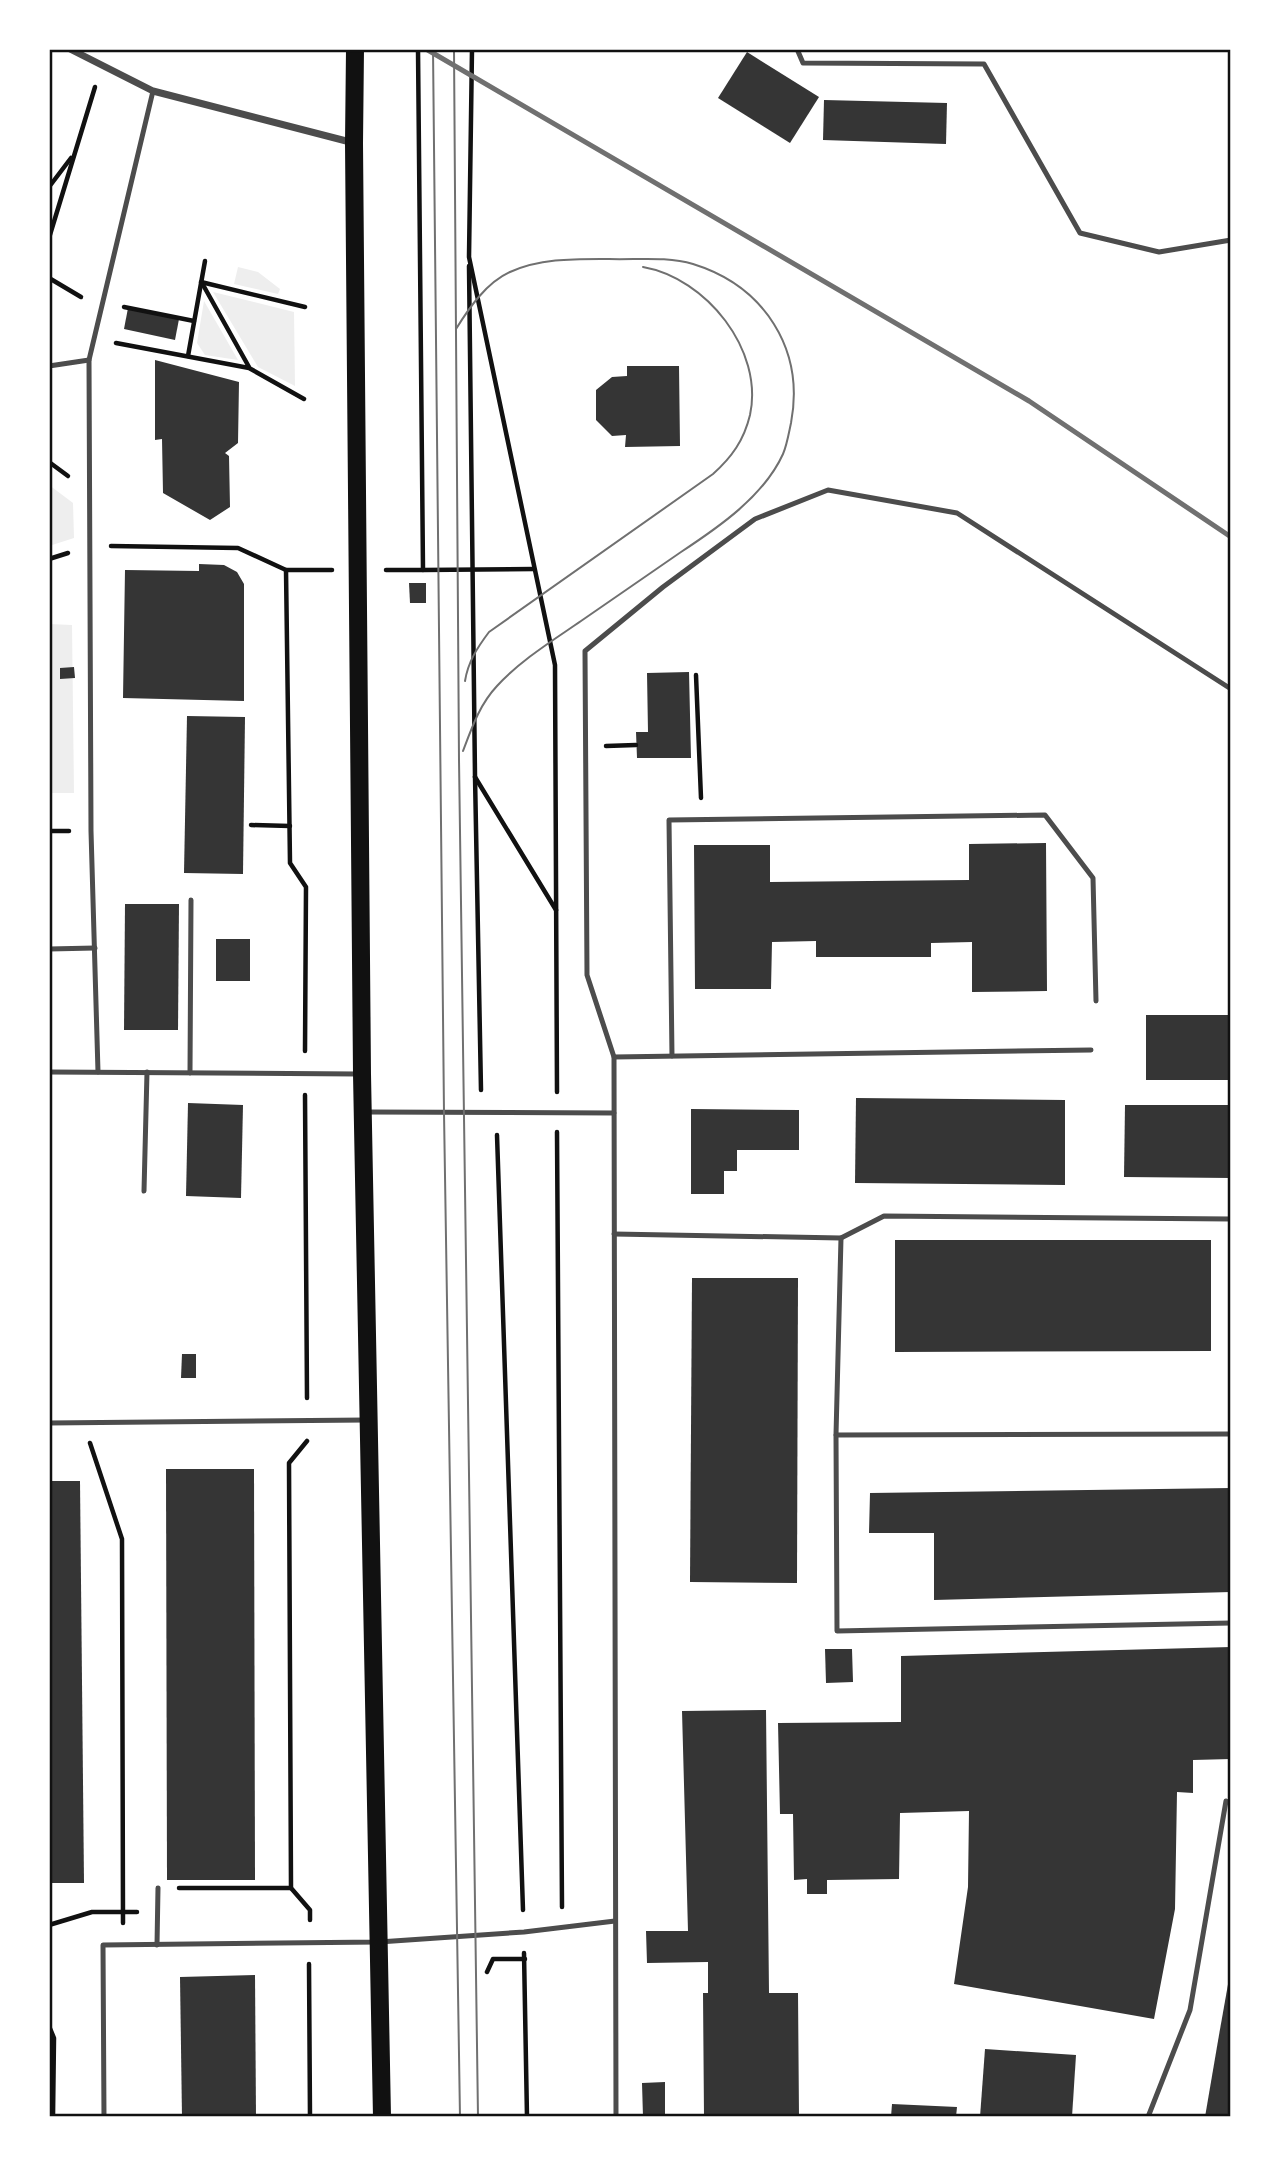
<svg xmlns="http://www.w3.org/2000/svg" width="1280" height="2166" font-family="'Sofia Sans Condensed',sans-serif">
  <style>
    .green { fill: #eee }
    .building { fill: #353535 }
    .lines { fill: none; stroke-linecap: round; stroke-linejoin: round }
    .path { stroke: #111; stroke-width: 4.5 }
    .service { stroke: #4c4c4c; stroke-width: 5 }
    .minor { stroke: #4c4c4c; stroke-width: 7 }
    .primary { stroke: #111; stroke-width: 18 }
    .tram { stroke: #707070; stroke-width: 2 }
    .rail { stroke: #707070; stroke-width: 5 }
    .neatline { fill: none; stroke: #111; stroke-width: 2.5 }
  </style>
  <rect width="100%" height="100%" fill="#fff"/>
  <!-- green -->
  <g class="green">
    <path d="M238 267 258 272 280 289 278 294 234 284Z"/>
    <path d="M213 292 294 312 295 386 258 367Z"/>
    <path d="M204 301 238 360 205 355 197 343Z"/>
    <path d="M49 485 73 503 74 538 49 546Z"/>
    <path d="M49 624 72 625 74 793H52Z"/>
  </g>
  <!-- building -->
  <g class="building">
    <path d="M747 52 819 97 790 143 718 98Z"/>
    <path d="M824 100 947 103 946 144 823 140Z"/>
    <path d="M128 308 179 319 175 340 124 329Z"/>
    <path d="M155 360 239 382 238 443 225 453 229 456 230 507 210 520 163 493 162 439 155 440Z"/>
    <path d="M627 366H679L680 446 625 447 626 435 612 436 596 420V390L612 377 627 376Z"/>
    <path d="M199 564 224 565 237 572 244 584V701L123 698 125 570 199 571Z"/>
    <path d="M409 583H426V603H410Z"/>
    <path d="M74 667 75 678 60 679V668Z"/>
    <path d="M689 672 691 758H637L636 732H648L647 673Z"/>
    <path d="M187 716 245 717 243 874 184 873Z"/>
    <path d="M1046 843 1047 991 972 992V942L931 943V957H816V941L772 942 771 989H695L694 845H770V882L969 880V844Z"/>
    <path d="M125 904H179L178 1030H124Z"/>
    <rect x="216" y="939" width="34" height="42"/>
    <rect x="1146" y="1015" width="85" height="65"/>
    <path d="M856 1098 1065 1100V1185L855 1183Z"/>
    <path d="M188 1103 243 1105 241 1198 186 1196Z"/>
    <path d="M1125 1105H1231V1178L1124 1177Z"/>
    <path d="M691 1109 799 1110V1150H737V1171H724V1194H691Z"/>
    <path d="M895 1240H1211V1351L895 1352Z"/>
    <path d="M692 1278H798L797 1583 690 1582Z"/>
    <path d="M182 1354H196V1378H181Z"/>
    <path d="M166 1469H254L255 1880H167Z"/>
    <path d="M49 1481H80L84 1883H49Z"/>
    <path d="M1231 1488V1592L934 1600V1533H869L870 1493Z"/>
    <path d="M1231 1647V1759L1193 1760V1793L1177 1792 1175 1909 1154 2019 954 1984 968 1887 969 1811 900 1813 899 1879 827 1880V1894H807V1879L794 1880 793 1814H780L778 1723 901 1722V1656Z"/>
    <path d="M825 1649H852L853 1682 826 1683Z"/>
    <path d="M766 1710 769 1993H798L799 2117H704L703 1993H708V1962L647 1963 646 1931H688L682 1711Z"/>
    <path d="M1230 1973 1231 2117H1205L1219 2035Z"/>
    <path d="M255 1975 256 2117H182L180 1977Z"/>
    <path d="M985 2049 1076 2055 1072 2117H980Z"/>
    <path d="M665 2082V2117H643L642 2083Z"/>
    <path d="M892 2104 957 2107 956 2117H891Z"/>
  </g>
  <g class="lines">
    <!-- path -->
    <g class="path">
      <path d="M472 49 469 257 555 665 557 1092"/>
      <path d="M49 187 71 158"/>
      <path d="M49 238 95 87"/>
      <path d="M469 266 475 776 481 1090"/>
      <path d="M49 278 81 297"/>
      <path d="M201 282 305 307"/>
      <path d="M202 283 249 367"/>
      <path d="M124 307 194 321"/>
      <path d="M116 343 249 368 304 399"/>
      <path d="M188 356 205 261"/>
      <path d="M49 462 68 476"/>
      <path d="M111 546 238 548 286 570H332"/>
      <path d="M49 559 68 553"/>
      <path d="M286 570 290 863 306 887 305 1051"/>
      <path d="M386 570H423L418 49"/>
      <path d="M423 570 534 569"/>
      <path d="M696 675 701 798"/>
      <path d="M606 746 636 745"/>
      <path d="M475 777 556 910"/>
      <path d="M251 825 290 826"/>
      <path d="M49 831H69"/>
      <path d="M305 1095 307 1398"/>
      <path d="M557 1132 562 1907"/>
      <path d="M497 1135 523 1910"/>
      <path d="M307 1441 289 1463 291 1888 310 1910V1920"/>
      <path d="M90 1443 122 1539 123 1923"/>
      <path d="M179 1888H291"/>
      <path d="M49 1925 92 1912H137"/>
      <path d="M524 1953 527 2117"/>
      <path d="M309 1964 310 2117"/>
      <path d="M487 1972 493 1959H525"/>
      <path d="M49 2026 54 2038 53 2117"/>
    </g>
    <!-- service -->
    <g class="service">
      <path d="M797 49 803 63 984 64 1080 233 1159 252 1231 240"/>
      <path d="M89 360 91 831 98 1072"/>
      <path d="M49 366 89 360 153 91"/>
      <path d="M49 949 95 948"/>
      <path d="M672 1056 669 820 1045 815 1093 878 1096 1001"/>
      <path d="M614 1057 1091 1050"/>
      <path d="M49 1072 357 1074"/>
      <path d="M190 1073 191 900"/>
      <path d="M367 1112 614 1113"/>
      <path d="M144 1191 147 1072"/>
      <path d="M614 1234 841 1238 884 1216 1231 1219"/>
      <path d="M841 1238 836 1435 837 1631 1231 1623"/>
      <path d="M49 1423 366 1420"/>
      <path d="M836 1435 1231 1434"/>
      <path d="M157 1945 158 1888"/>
      <path d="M104 2117 103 1945 379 1942 524 1932 615 1921"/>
      <path d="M616 2117 614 1057 587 975 585 651 663 587 755 519 828 490 957 513 1231 689"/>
      <path d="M1148 2117 1190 2010 1226 1801"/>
    </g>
    <!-- minor -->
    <path class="minor" d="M70 49 153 91 354 143"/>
    <!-- primary -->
    <path class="primary" d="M355 49 354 143 362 1074 382 2117"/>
    <!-- tram -->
    <g class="tram">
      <path d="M433 49 444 1113 460 2117"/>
      <path d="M454 49 459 760 478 2117"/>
      <path d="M456 329C469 308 486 283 510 272 541 258 575 259 609 259 636 260 667 256 693 264 764 286 805 349 791 423 789 432 787 445 783 454 764 496 719 527 681 552 648 575 614 598 581 621 552 641 521 660 497 686 480 704 472 727 463 751"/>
      <path d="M465 681C468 662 477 648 489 632L713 474C732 457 744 440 750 415 764 350 706 278 643 267"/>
    </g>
    <!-- rail -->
    <path class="rail" d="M426 49 1029 401 1231 537"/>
  </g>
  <!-- border -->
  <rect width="1280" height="2166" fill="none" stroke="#ffffff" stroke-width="102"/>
  <rect x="51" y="51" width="1178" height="2064" class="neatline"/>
</svg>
